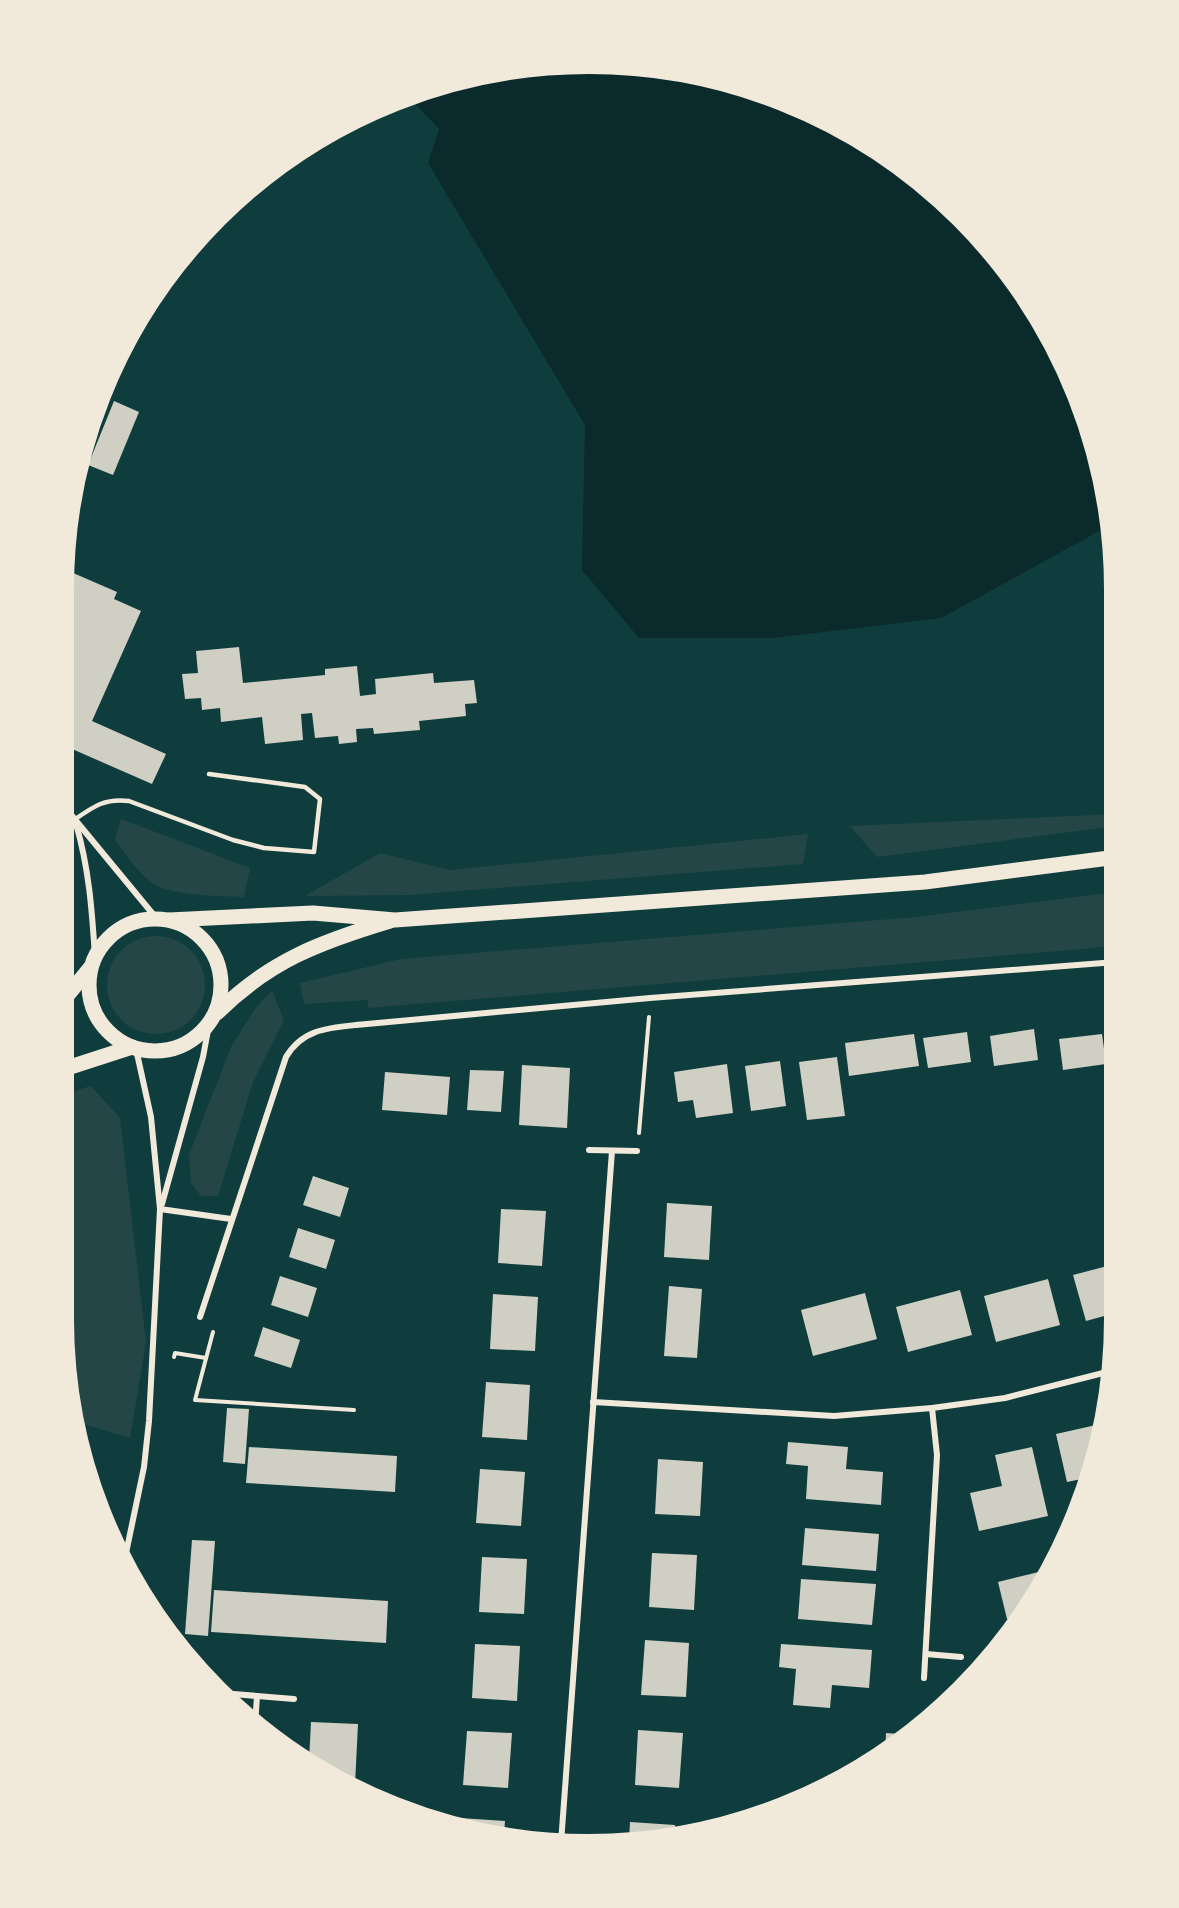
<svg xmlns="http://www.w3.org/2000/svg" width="1179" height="1908" font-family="'Space Grotesk',sans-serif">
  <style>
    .green { fill: #244646 }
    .water { fill: #0a2a2b }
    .building { fill: #cfcfc3 }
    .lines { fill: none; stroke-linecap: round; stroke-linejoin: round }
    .path { stroke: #f1e9da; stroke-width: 4 }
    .service { stroke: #f1e9da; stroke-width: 4.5 }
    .minor { stroke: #f1e9da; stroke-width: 6 }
    .primary { stroke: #f1e9da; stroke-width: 15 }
    .rim { fill: none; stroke: #f1e9da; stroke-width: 8 }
  </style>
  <rect width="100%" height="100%" fill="#0f3d3e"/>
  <!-- green -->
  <g class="green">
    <path d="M1117 814V826L877 857 850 826Z"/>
    <path d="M121 819 250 868 244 897C220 896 176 896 156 885 138 874 126 855 115 839Z"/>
    <path d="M808 834 803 864 409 895 305 896 380 853 450 870Z"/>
    <path d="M1116 892V945L1082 949 368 1008V1000L304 1004 300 983 401 959 916 917Z"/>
    <circle cx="156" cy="985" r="49"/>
    <path d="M272 990 284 1021 253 1082 218 1196H201L191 1183 189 1155 231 1047 255 1009Z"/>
    <path d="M91 1086 120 1118 146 1342 130 1438 77 1422 60 1318 61 1095Z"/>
  </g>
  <!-- water -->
  <path class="water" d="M624 61 726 78 823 114 912 169 988 241 1048 325 1091 420 1112 524 941 618 773 638H639L582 570 585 425 428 163 439 129 406 94 419 88 520 65Z"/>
  <!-- building -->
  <g class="building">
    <path d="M99 393 106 396 88 437 87 436Z"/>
    <path d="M114 401 139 412 113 475 88 465Z"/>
    <path d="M64 569 117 592 114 599 141 611 92 721 166 754 152 784 63 745Z"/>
    <path d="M239 647 243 683 325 675V669L357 666 360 696 376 694 375 679 433 673 434 683 474 680 477 703 465 704 466 716 419 721 420 730 374 734 373 728 356 729 357 742 339 744 338 736 315 738 312 713 301 714 303 740 265 744 262 717 221 722 220 708 202 710 201 698 185 699 182 674 198 673 196 651Z"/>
    <path d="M1034 1029 1038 1060 994 1066 990 1036Z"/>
    <path d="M967 1032 971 1062 928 1068 923 1038Z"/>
    <path d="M914 1034 919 1066 849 1076 845 1043Z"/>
    <path d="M1102 1034 1106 1064 1063 1070 1059 1039Z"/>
    <path d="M837 1057 845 1116 807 1120 799 1062Z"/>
    <path d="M780 1061 786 1106 751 1111 745 1066Z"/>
    <path d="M727 1064 733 1113 696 1118 693 1100 678 1102 674 1072Z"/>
    <path d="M522 1065 570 1068 567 1128 519 1125Z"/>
    <path d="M470 1070 504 1071 501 1112 467 1110Z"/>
    <path d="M385 1072 450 1077 447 1115 382 1110Z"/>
    <path d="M313 1176 349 1188 340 1217 303 1205Z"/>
    <path d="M667 1203 712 1206 709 1260 664 1257Z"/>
    <path d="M501 1209 546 1211 542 1266 498 1263Z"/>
    <path d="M298 1228 335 1240 326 1269 289 1257Z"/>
    <path d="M1115 1264V1313L1086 1321 1073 1275Z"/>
    <path d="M280 1276 317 1288 308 1317 271 1305Z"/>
    <path d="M1048 1279 1060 1325 996 1342 984 1296Z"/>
    <path d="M669 1286 702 1289 697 1358 664 1356Z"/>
    <path d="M960 1290 972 1335 908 1352 896 1307Z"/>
    <path d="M865 1293 877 1339 813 1356 801 1310Z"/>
    <path d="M493 1294 538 1297 535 1351 490 1349Z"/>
    <path d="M263 1327 300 1340 291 1368 254 1356Z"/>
    <path d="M486 1382 530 1385 527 1440 482 1437Z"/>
    <path d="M227 1408 249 1409 245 1464 223 1462Z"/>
    <path d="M1105 1423 1091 1477 1067 1482 1056 1434Z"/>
    <path d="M788 1442 848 1447 846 1469 883 1472 881 1505 806 1499 808 1466 786 1464Z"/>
    <path d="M249 1447 397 1456 395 1492 246 1483Z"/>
    <path d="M1032 1447 1048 1516 979 1531 970 1493 1002 1486 995 1455Z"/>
    <path d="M658 1459 703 1462 700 1516 655 1514Z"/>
    <path d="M480 1469 525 1472 521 1526 476 1523Z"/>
    <path d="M805 1528 879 1534 876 1571 802 1565Z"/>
    <path d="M192 1540 215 1541 208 1636 185 1634Z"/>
    <path d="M652 1553 697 1555 694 1610 649 1607Z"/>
    <path d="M482 1557 527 1559 524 1614 479 1612Z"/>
    <path d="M1051 1569 1025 1615 1007 1619 998 1582Z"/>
    <path d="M801 1579 876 1584 872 1625 798 1619Z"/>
    <path d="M214 1590 388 1601 386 1643 211 1632Z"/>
    <path d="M645 1640 689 1643 686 1697 641 1695Z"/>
    <path d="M475 1644 520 1646 517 1701 472 1698Z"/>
    <path d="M781 1644 872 1650 869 1688 832 1685 830 1708 793 1705 796 1669 779 1667Z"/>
    <path d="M311 1722 358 1724 355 1785 309 1761Z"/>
    <path d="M638 1730 683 1733 679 1788 635 1785Z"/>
    <path d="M467 1731 512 1733 508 1788 463 1785Z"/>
    <path d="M886 1733 915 1735 885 1753Z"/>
    <path d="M460 1818 505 1821 504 1834 460 1827Z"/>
    <path d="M630 1822 675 1825V1834L629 1841Z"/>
  </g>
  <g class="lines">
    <!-- path -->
    <g class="path">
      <path d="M639 1133 649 1017"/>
      <path d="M61 1137 68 1093"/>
      <path d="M213 1332 195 1400 354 1410"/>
      <path d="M174 1357 175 1353 206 1358"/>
    </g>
    <!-- service -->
    <path class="service" d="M74 820C94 806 105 798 129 801L233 840 264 848 314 852 320 799 305 787 209 774"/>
    <!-- minor -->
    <g class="minor">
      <path d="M63 805 157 919"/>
      <path d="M76 824C89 868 92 911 95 956"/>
      <path d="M589 1150 637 1151"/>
      <path d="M162 1204 203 1057 209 1025"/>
      <path d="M160 1209 231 1219"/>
      <path d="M200 1317 286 1057C302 1030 326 1028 356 1025L650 998 1116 962"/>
      <path d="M593 1402 834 1416 932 1408 1005 1398 1115 1370"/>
      <path d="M125 1558 144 1467 149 1421 160 1209 151 1117 136 1049"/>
      <path d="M926 1654 961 1657"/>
      <path d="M924 1678 937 1455 932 1408"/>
      <path d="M221 1693 294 1699"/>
      <path d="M255 1726 257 1696"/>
      <path d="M561 1843 612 1151"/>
    </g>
    <!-- primary -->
    <g class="primary">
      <circle cx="155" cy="985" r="66"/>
      <path d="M169 920 313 913 395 920 925 882 1117 857"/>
      <path d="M62 1002 90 968"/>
      <path d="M217 1013C269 961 320 942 390 921"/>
      <path d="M61 1070 132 1047"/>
    </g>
  </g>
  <!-- crop -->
  <path d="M0 0H1179V1908H0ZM589 70H589A519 519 0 0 1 1108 589V1319A519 519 0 0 1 589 1838H589A519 519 0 0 1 70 1319V589A519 519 0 0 1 589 70Z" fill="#f1e9da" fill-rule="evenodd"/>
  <path class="rim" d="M589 70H589A519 519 0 0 1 1108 589V1319A519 519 0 0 1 589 1838H589A519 519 0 0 1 70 1319V589A519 519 0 0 1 589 70Z"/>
</svg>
